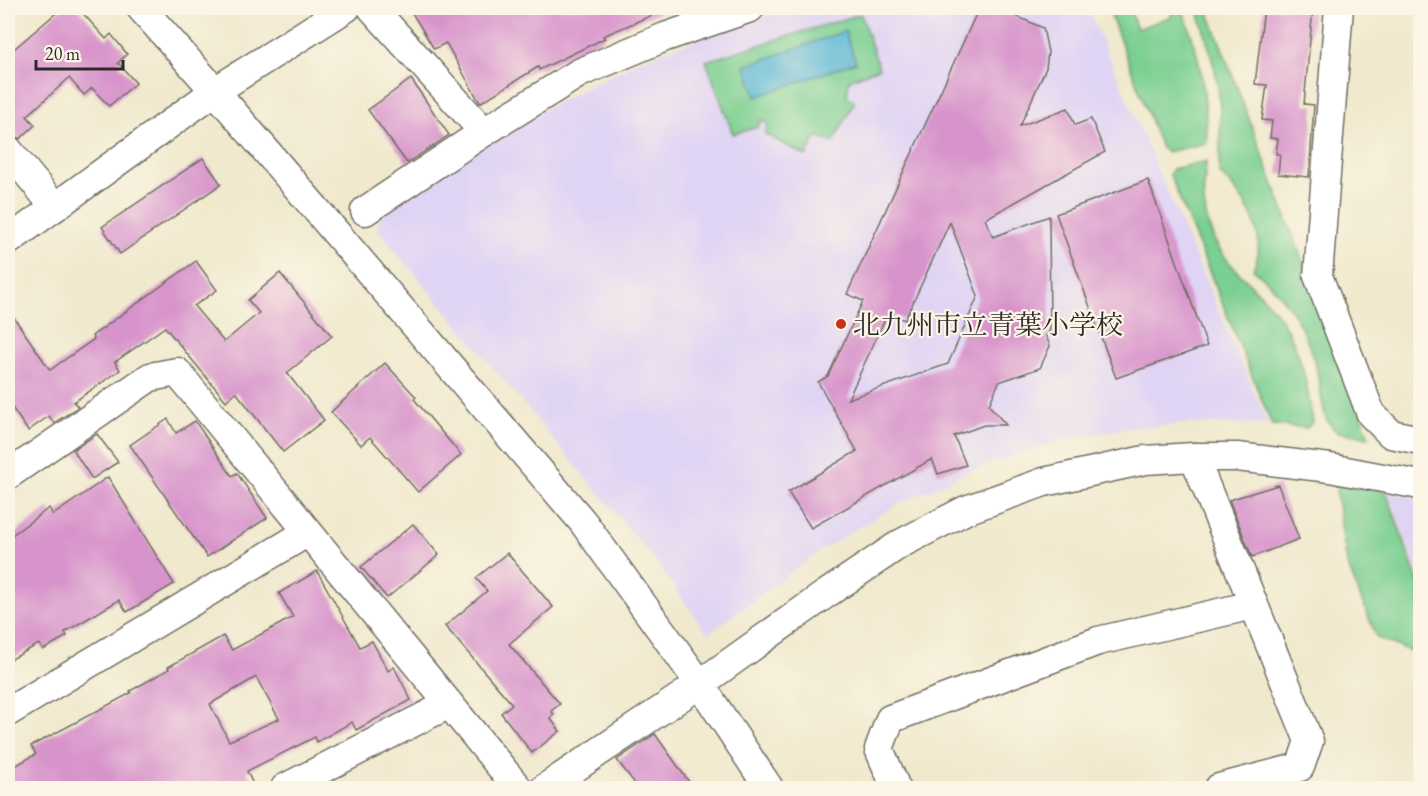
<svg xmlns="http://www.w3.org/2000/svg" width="1428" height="796" font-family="'EB Garamond','Noto Serif JP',serif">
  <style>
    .built { fill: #e0d4f4 }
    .green { fill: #7acf92; stroke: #527d5e; stroke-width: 1.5 }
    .water { fill: #55b6d4; stroke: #407080; stroke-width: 1.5 }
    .building { fill: #d793cb; fill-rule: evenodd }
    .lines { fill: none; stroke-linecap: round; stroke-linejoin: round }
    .minor-casing { stroke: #706e64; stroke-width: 31 }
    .minor { stroke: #fff; stroke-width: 28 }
    .poi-dot { fill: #c8321e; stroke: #fcf5e5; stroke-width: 2 }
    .labels { text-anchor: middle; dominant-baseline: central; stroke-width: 4.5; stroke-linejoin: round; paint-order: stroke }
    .poi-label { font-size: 27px; fill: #2b2b2b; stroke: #fcf5e5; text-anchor: start }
  </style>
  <rect width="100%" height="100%" fill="#fcf5e5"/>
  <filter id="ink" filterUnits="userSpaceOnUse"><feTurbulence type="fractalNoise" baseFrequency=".0167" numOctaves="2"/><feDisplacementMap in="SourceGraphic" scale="12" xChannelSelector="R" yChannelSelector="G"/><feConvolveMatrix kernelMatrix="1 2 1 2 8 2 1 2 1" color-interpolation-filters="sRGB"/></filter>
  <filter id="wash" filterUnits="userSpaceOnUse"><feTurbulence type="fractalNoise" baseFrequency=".008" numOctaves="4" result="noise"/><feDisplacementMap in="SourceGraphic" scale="24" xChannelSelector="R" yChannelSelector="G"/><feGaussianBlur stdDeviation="1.35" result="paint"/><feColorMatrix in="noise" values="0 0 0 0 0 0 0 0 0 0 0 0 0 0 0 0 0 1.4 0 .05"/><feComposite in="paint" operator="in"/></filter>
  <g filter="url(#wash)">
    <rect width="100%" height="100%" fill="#f0e9cd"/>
    <!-- built -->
    <g class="built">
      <path d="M790 8H1088L1268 424H1186L1122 429 1055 442 979 467 898 504 822 550 708 634 653 558 377 229 383 208 511 126 645 58Z"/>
      <path d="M1388 492 1420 499V581Z"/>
    </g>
    <!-- green -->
    <g class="green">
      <path d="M1108 8H1129L1137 29 1172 16 1169 8H1182C1201 57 1206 91 1207 143L1167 152 1161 148Z"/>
      <path d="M1197 8H1207L1369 437 1337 432C1334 429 1331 425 1328 422 1321 409 1320 379 1315 363 1304 326 1284 293 1253 269 1270 235 1244 195 1219 173 1220 142 1222 110 1217 80 1212 55 1204 31 1197 8Z"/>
      <path d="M861 14 879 68 849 80 847 97 855 101 833 143 817 136 806 156 765 134 768 123 761 120 758 127 733 134 706 61Z"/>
      <path d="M1206 161C1206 174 1202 189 1204 202 1210 264 1252 276 1282 321 1302 351 1307 387 1313 421L1307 428 1272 425 1170 175 1173 169Z"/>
      <path d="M1342 482 1386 491 1420 587V658L1408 650 1377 638 1347 564 1336 491Z"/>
    </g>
    <!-- water -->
    <path class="water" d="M845 31 856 62 756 97 745 66Z"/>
    <g id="blocks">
      <!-- building -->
      <g class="building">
        <path d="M62 8H78L106 39 111 34 127 54 118 63 136 83 109 106 92 88 84 95 69 78 27 116 35 125 20 139 14 135 8 134V54Z"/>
        <path d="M409 8H669L603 36 605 38 539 70 538 67 480 103 446 43 434 49Z"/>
        <path d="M979 8H998L1043 28 1048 52 1046 68 1020 126 1068 108 1075 125 1091 119 1105 152 985 219 993 237 1049 216 1050 330 1046 336 1050 346 1040 368 999 382 989 405 1006 425H984L954 436 966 465 938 474 932 459 811 528 788 492 857 451 818 382 828 376 863 301 847 294ZM950 222 978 296 948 364 848 399 888 313 905 320Z"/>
        <path d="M1264 8H1313L1304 104 1314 105 1309 177 1278 174 1280 154H1276L1278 139 1270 138 1272 121 1262 120 1267 85 1255 84Z"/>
        <path d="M411 79 449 135 407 163 368 110Z"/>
        <path d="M203 158 221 184 120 254 102 227Z"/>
        <path d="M1148 180 1207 346 1116 378 1056 214Z"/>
        <path d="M196 261 217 290 194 306 224 342 259 313 248 300 280 273 332 336 287 373 324 420 283 452 236 392 226 401 165 327 115 362 120 370 74 402 78 407 54 423 49 416 28 431 8 402V309L50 370 94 339 92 336Z"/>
        <path d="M385 363 416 397 414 399 461 455 418 492 370 437 361 445 331 412Z"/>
        <path d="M168 419 176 433 195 421 232 476 237 473 267 518 207 557 130 445Z"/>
        <path d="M97 434 118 462 92 479 73 450Z"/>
        <path d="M108 477 174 584 127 612 119 600 65 632 67 636 43 650 39 644 8 661V538L49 508 53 515Z"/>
        <path d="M1278 485 1299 539 1252 557 1229 500Z"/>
        <path d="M413 524 439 555 387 598 361 567Z"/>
        <path d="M507 553 553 607 509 644 560 704 551 711 554 714 550 718 560 731 532 753 501 713 512 704 445 626 487 591 476 578Z"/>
        <path d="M317 571 360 647 372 641 388 671 394 667 411 700 356 730 352 722 317 742 315 737 247 771 255 789H8V770L36 754 31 746 131 693 130 691 169 669 168 667 223 636 232 650 293 617 279 593ZM256 677 279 719 229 741 210 704Z"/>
        <path d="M655 734 694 789H639L617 760Z"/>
      </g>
    </g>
  </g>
  <g filter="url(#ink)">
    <use href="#blocks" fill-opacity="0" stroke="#706e64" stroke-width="1.5"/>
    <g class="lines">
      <!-- minor casing -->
      <g class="minor-casing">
        <g id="minor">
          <path d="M141 8 215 91 583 522 700 684 769 788"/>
          <path d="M372 8 484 132"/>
          <path d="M1339 8 1318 276 1371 414 1391 434 1420 440"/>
          <path d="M8 150 55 207"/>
          <path d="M365 211 484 132 579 73 665 37 750 8"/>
          <path d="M8 241 215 91 346 8"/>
          <path d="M1194 457 1309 741 1300 767 1219 788"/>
          <path d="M8 475 150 377 177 372 518 788"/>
          <path d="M8 712 308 532"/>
          <path d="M285 788 449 704"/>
          <path d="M545 788 700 684 823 596 900 544 966 510 1044 482 1145 460 1194 457H1237L1330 468 1420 485"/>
          <path d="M896 788 879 749 890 719 1098 641 1253 605"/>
        </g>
      </g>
      <!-- minor -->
      <use href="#minor" class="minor"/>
    </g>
  </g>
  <!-- markers -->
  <circle class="poi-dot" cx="841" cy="324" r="6"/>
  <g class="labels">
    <!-- poi labels -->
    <g class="poi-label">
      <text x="853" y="324">北九州市立青葉小学校</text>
    </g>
  </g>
  <!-- margin -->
  <rect width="1428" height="796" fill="none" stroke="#fcf5e5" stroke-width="30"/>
  <!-- scale -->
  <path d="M36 60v9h87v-9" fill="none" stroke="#2b2b2b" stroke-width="3"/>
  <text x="45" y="60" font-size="18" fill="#2b2b2b" stroke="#fcf5e5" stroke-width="4.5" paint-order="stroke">20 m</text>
</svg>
